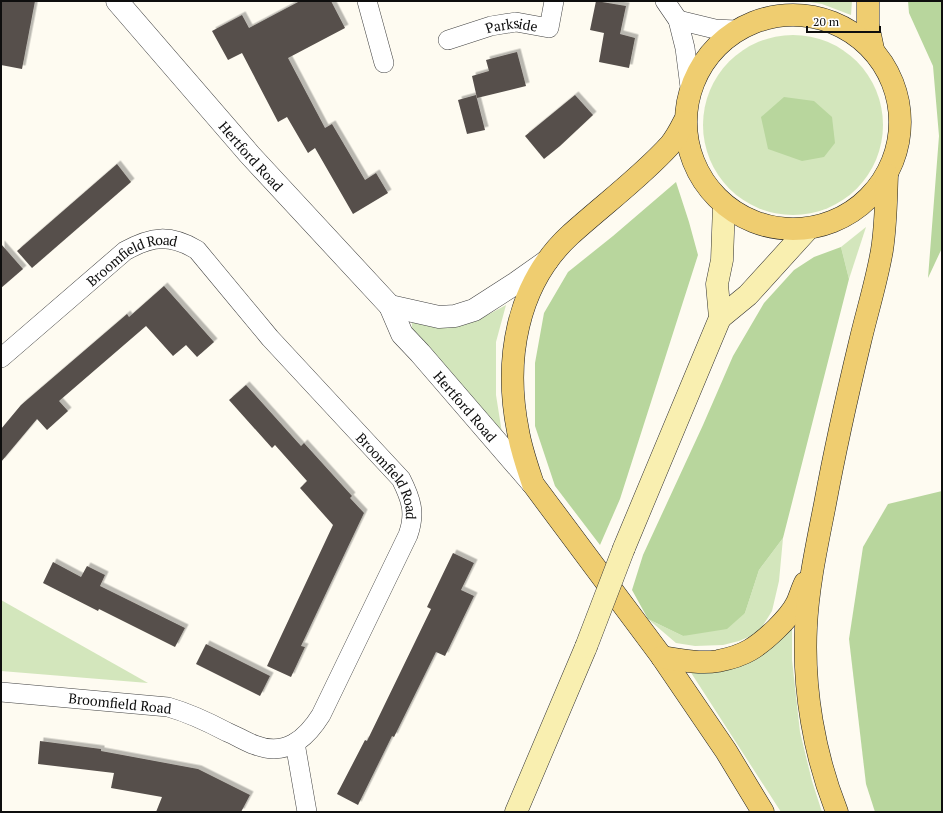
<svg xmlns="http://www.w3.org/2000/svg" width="943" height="813" font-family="'PT Serif',serif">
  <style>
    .green { fill: #d3e6bc }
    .forest { fill: #b8d69d }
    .building { fill: #564f4b; filter: url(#shadow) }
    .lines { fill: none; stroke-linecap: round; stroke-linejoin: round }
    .minor-casing { stroke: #414141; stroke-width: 20 }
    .tertiary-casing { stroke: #414141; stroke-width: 23 }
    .secondary-casing { stroke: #303030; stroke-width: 23 }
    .primary-casing { stroke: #1f1f1f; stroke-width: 23 }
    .minor { stroke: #fff; stroke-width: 19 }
    .tertiary { stroke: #fff; stroke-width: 22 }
    .secondary { stroke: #f9efb0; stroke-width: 22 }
    .primary { stroke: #efcd70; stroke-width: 22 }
    .secondary-bridge-casing { stroke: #303030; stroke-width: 23; stroke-linecap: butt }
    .secondary-bridge { stroke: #f9efb0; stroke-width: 22 }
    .labels { text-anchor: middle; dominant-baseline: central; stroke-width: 4; stroke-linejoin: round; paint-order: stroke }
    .street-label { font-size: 14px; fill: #0e0e0e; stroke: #fff }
  </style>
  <defs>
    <filter id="shadow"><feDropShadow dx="3.5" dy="-3.5" stdDeviation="0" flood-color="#0004"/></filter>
  </defs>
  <rect width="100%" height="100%" fill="#fefbf1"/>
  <!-- green -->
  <g class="green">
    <path d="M811 1H852L851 15 822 4 810 2Z"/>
    <circle cx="793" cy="125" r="90"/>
    <path d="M866 227 849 279 841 247Z"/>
    <path d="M506 305 496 342V395L502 433 412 329V323L416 321C422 323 428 327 434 327 460 331 484 317 506 305Z"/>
    <path d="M783 538 779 581 772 611 762 627 753 635 739 641 723 645 695 646 676 643 648 619 683 636 745 613 759 570Z"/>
    <path d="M1 600 148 683 1 671Z"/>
    <path d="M792 629V660L800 732 812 781 822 812H781L688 668Z"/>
  </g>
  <!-- forest -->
  <g class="forest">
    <path d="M908 1H942V248L928 278 939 136 933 66 909 13Z"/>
    <path d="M784 97 814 101 832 117 835 143 824 157 802 161 768 149 761 117Z"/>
    <path d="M676 182 689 222 698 255 620 499 600 545 555 486 535 426V363L544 313 568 272 613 236Z"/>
    <path d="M841 247 849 279 783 538 759 570 745 613 727 629 683 636 648 619 632 590 643 555 703 425 733 356 764 303 794 270 814 257Z"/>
    <path d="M942 491V812H875L866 784 849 639 863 547 888 504Z"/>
  </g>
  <!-- building -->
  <g class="building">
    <path d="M1 1H35L22 69 1 65Z"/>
    <path d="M300 1H331L345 28 288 58 325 128 332 124 365 180 376 173 388 193 353 214 315 148 308 153 287 117 278 122 242 53 228 60 212 31 242 15 249 28Z"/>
    <path d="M596 1 626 6 620 34 635 38 629 68 599 62 604 33 590 30Z"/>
    <path d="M517 52 526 86 477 98 472 76 489 71 486 60Z"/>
    <path d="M476 95 485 130 467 134 458 100Z"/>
    <path d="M575 95 593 115 560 146 544 159 525 136Z"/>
    <path d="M117 164 131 182 32 268 17 251Z"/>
    <path d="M1 244 23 269 1 288Z"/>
    <path d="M164 286 214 342 197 357 186 345 173 356 146 326 59 401 68 411 47 430 37 419 1 462V429L21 405 127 314 129 317Z"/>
    <path d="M246 385 301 446 304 443 352 496 350 498 364 513 301 646 305 647 291 677 267 666 333 525 300 488 307 481 275 445 272 448 229 400Z"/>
    <path d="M453 553 474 563 461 590 474 596 445 656 436 652 394 737 392 736 358 805 337 794 365 740 367 741 431 609 427 607Z"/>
    <path d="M53 562 81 577 87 566 105 575 100 586 185 628 175 647 99 609 98 611 43 583Z"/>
    <path d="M206 644 270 676 260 696 196 664Z"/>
    <path d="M40 741 101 749V751L198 769 250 795 241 812H156L162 797 111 788 114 773 38 764Z"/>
  </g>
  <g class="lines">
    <!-- minor casing -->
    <g class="minor-casing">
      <g id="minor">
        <path d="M367 1 384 63"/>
        <path d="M665 1 678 20 685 48 690 87"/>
        <path d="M678 20 715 29 736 30"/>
        <path id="s1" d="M448 40 491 26 516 22 549 28 554 1"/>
        <path id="s2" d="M1 358 125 251C152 236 170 234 197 250L270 338 401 479C411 499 416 513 408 535L321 715C306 739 285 757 255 745 246 742 237 736 227 732 208 722 189 713 168 707L1 692"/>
        <path d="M295 743 307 812"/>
      </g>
    </g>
    <!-- tertiary casing -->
    <g class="tertiary-casing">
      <g id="tertiary">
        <path id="s3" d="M117 1 250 155 390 306 402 334 420 353 533 484"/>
        <path d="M390 306 439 317 455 316 474 310 516 283 547 261"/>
      </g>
    </g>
    <!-- secondary casing -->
    <g class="secondary-casing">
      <g id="secondary">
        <path d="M720 318 748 295 808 229"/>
        <path d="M624 548 720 318 717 284 722 260 724 205"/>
        <path d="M516 812 586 647"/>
      </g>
    </g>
    <!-- primary casing -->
    <g class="primary-casing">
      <g id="primary">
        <path d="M868 1V25L873 49"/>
        <circle cx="793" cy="122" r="107"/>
        <path d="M684 122C680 130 675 139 670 145 640 178 603 205 570 235 516 285 504 361 518 431 521 449 527 466 533 484L662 657 726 751 763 812"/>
        <path d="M662 657C680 660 700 664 718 661 728 659 740 656 750 650 765 641 789 619 797 603 800 596 802 589 805 583"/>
        <path d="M837 812C814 754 803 689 806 627 808 585 817 545 825 504 835 450 847 396 860 342 867 312 877 280 882 250 886 225 886 200 887 175"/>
      </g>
    </g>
    <!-- minor -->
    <use href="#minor" class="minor"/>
    <!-- tertiary -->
    <use href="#tertiary" class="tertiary"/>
    <!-- secondary -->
    <use href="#secondary" class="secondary"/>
    <!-- primary -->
    <use href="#primary" class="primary"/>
    <!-- secondary-bridge casing -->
    <g class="secondary-bridge-casing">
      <path id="secondary-bridge" d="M586 647 624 548"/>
    </g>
    <!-- secondary-bridge -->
    <use href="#secondary-bridge" class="secondary-bridge"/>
  </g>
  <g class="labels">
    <!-- street labels -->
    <g class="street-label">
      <text stroke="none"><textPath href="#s1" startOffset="66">Parkside</textPath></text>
      <text stroke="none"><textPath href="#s3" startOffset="205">Hertford Road</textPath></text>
      <text stroke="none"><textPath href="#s2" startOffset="167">Broomfield Road</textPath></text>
      <text stroke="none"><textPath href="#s3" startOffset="536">Hertford Road</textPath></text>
      <text stroke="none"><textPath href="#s2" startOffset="538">Broomfield Road</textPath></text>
      <text transform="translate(120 703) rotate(6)">Broomfield Road</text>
    </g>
  </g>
  <!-- border -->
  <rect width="943" height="813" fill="none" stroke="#0e0e0e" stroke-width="4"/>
  <!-- scale -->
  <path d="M807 26v6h73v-6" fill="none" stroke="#0e0e0e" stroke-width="2"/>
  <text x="813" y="26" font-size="12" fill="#0e0e0e" stroke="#ffffff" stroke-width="3" paint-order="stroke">20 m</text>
</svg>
